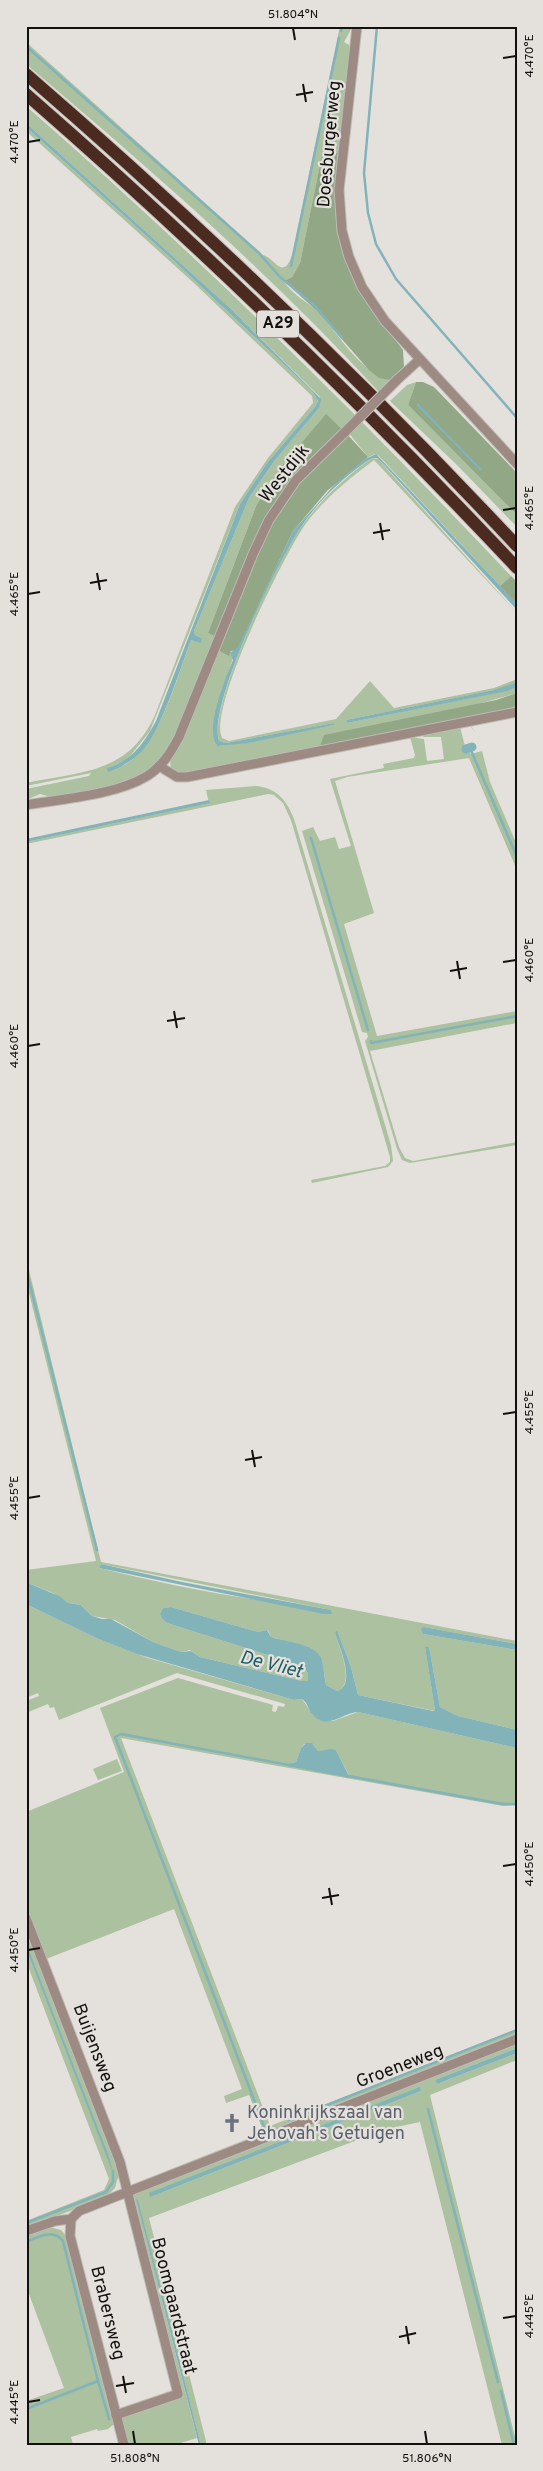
<svg xmlns="http://www.w3.org/2000/svg" width="543" height="2471" font-family="Overpass,sans-serif">
  <style>
    .green { fill: #abc19f; fill-rule: evenodd }
    .forest { fill: #92a786 }
    .water { fill: #81b3b9 }
    .lines { fill: none; stroke-linecap: round; stroke-linejoin: round }
    .stream { stroke: #81b3b9; stroke-width: 2.5 }
    .canal { stroke: #81b3b9; stroke-width: 9 }
    .minor-casing { stroke: #bebbb7; stroke-width: 11 }
    .highway-casing { stroke: #bebbb7; stroke-width: 14 }
    .minor { stroke: #9c8a83; stroke-width: 9 }
    .highway { stroke: #4b2b1f; stroke-width: 12 }
    .minor-bridge-casing { stroke: #bebbb7; stroke-width: 11; stroke-linecap: butt }
    .minor-bridge { stroke: #9c8a83; stroke-width: 9 }
    .ticks { fill: none; stroke: #12110f; stroke-width: 2 }
    .labels { text-anchor: middle; dominant-baseline: central; stroke-width: 4.5; stroke-linejoin: round; paint-order: stroke }
    .shield { fill: #e4e0dc; stroke: #514f4c; stroke-width: 1 }
    .shield-label { font-size: 16px; font-weight: bold; fill: #12110f }
    .street-label { font-size: 18px; fill: #12110f; stroke: #e4e0dc }
    .worship-label { font-size: 18px; fill: #5b616d; stroke: #e4e0dc; text-anchor: start }
    .water-label { font-size: 19px; font-style: italic; fill: #1a5e65; stroke: #e4e0dc }
    .neatline { fill: none; stroke: #12110f; stroke-width: 2 }
    .ticks-label { font-size: 12px; text-anchor: middle; fill: #12110f }
  </style>
  <rect width="100%" height="100%" fill="#e4e0dc"/>
  <!-- green -->
  <g class="green">
    <path d="M340 26H353L344 42 349 45 350 50 338 153 323 151 300 263 292 277 284 281C291 294 308 302 318 312 340 335 358 371 390 379L379 392C270 273 149 168 26 64V42L263 255C274 257 283 282 292 255Z"/>
    <path d="M26 106C196 254 356 412 511 576L500 586 379 456 375 454 368 457 344 427 342 429 326 415 276 473 256 506 208 633 216 637C200 676 177 759 137 777 111 789 79 792 51 797L40 794 26 800V789L89 776 91 773 26 786V783C83 771 128 774 155 715L235 507 268 458 313 403 312 396 195 284 26 131V127L173 260 312 391 318 401 315 407 267 463 240 504 150 731 127 760 108 768C113 767 121 767 126 764 159 746 178 675 191 640L200 642 202 638 195 635 194 631 249 498 275 460 319 408 320 397 231 309 26 123Z"/>
    <path d="M416 382 408 405 517 515V527L458 466 390 401 407 385Z"/>
    <path d="M372 458 378 459 517 613 374 460C350 478 326 497 307 522 286 550 207 709 222 738L229 741 336 719 370 681 394 708 494 688 517 679V682L500 689 346 720 347 723 495 693 517 687V693L319 749 182 775 171 770 170 760 218 650 229 655 230 653 233 658 216 710 214 739 220 746 334 725V723L226 743 219 741C208 706 278 558 301 527 321 500 345 477 372 458Z"/>
    <path d="M469 724 477 734 470 726 460 727 466 750 471 754 482 751 490 782 517 845V870L469 758 347 777 335 781 374 913 344 924 377 1036 517 1011V1023L370 1051 399 1147 405 1158 413 1161 517 1142V1145L410 1163 402 1160 397 1149 365 1041 368 1037 367 1033 362 1032 302 831 313 827 320 841 335 837 339 849 351 846 330 779 384 768 383 764 414 758 415 755 410 737 424 739 427 761 444 759 441 737H424L419 734Z"/>
    <path d="M257 786C278 789 287 801 294 819L391 1145 393 1161 388 1167 312 1183 311 1180 385 1166 390 1162V1157L291 820 283 803 274 795 268 794 26 844V842L209 803 206 790Z"/>
    <path d="M26 1258 101 1562 517 1641V1644L424 1627 423 1634 517 1650V1730L458 1716 440 1707 429 1647 425 1648 426 1653 435 1711 358 1695 351 1667 337 1630 335 1633C339 1646 356 1685 337 1691L326 1685 322 1660 306 1646 271 1637 268 1630 258 1632 171 1607 163 1608 160 1614 162 1619 167 1623 302 1666 308 1673V1681H302L200 1657 190 1650 181 1652 153 1642 115 1620 92 1616 81 1605 68 1603 53 1593 26 1582V1570L96 1561 26 1281ZM101 1564 331 1610C253 1601 175 1587 99 1568Z"/>
    <path d="M26 1604 96 1638 148 1658 294 1700 302 1699 313 1715 322 1720 333 1721 358 1712 517 1748V1805L503 1806 121 1738 270 2126 517 2029V2035L264 2133 249 2095 226 2103 224 2096 242 2089 174 1909 46 1959 26 1909V1812L124 1772 100 1708 178 1678 273 1705 272 1711 276 1712 278 1706 284 1707 285 1704 177 1673 59 1720 54 1707 50 1708 48 1704 26 1713V1701L39 1696 38 1693 26 1698ZM304 1744H313L318 1751 336 1750 350 1777 287 1764 296 1762 301 1748Z"/>
    <path d="M117 1759 122 1771 98 1780 93 1769Z"/>
    <path d="M26 1927 119 2174 115 2188 106 2197 26 2228V2221L104 2190 109 2179 26 1961Z"/>
    <path d="M517 2043V2048L435 2080 437 2084 517 2053V2060L430 2095 517 2445H502L420 2122 387 2129 149 2218 207 2445H201L136 2199 197 2438 174 2445H127L121 2422 123 2417 182 2394 133 2195ZM420 2088 421 2091 150 2197Z"/>
    <path d="M50 2227 61 2230 66 2236 114 2424 108 2429 98 2431 97 2429 71 2437 73 2445H26L28 2435 26 2401 64 2388 26 2286V2235Z"/>
  </g>
  <!-- forest -->
  <g class="forest">
    <path d="M323 150 338 153 335 196 338 227 372 309 403 350 404 367 391 380 379 378 369 370 317 311 284 281 292 277 300 263Z"/>
    <path d="M416 382H423L434 387 517 473V515L408 405Z"/>
    <path d="M326 414 343 430 289 485 216 637 208 633 256 506 276 473Z"/>
    <path d="M347 434 368 457 327 491 293 531 237 650 231 651 229 656 218 650C239 600 256 544 287 499 304 475 326 455 347 434Z"/>
    <path d="M511 576 517 582V605L500 586Z"/>
    <path d="M517 693V708L319 749 324 735 496 700Z"/>
  </g>
  <!-- water -->
  <g class="water">
    <path d="M26 123 231 309 321 399 319 408 275 460 249 498 194 631 195 635 202 638 201 643 191 640C180 669 161 732 141 752 131 762 121 767 108 772L107 768C132 761 144 743 156 721L240 504 267 463 315 407 318 401 312 391 173 260 26 127Z"/>
    <path d="M376 454 502 588 517 605V610L385 466 377 458H372C344 476 317 502 299 530 277 563 207 706 219 741L226 743 334 723V725L248 743 218 746C203 732 226 677 233 660L230 653 238 647 293 531 336 483 365 459Z"/>
    <path d="M517 682V687L507 691 347 723 346 720 494 690Z"/>
    <path d="M209 800 210 803 26 842V839Z"/>
    <path d="M101 1564 182 1582 326 1609 331 1610 332 1614H324L99 1568Z"/>
    <path d="M26 1582 59 1596 68 1603 81 1605 92 1616 102 1619H111L153 1642 181 1652 191 1651 200 1657 302 1681H308V1673L302 1666 167 1623 162 1619 160 1614 163 1608 171 1607 258 1632 267 1630 271 1637C286 1642 316 1643 322 1660 324 1668 324 1677 326 1685L337 1691C357 1685 339 1646 335 1633L337 1630 351 1667 358 1695 433 1711H435L426 1653 425 1647H429L440 1707 458 1716 517 1730V1748L358 1712C344 1712 327 1731 313 1715 308 1710 308 1703 302 1699L294 1700 137 1654 96 1638 26 1604Z"/>
    <path d="M424 1627 517 1644V1650L423 1634 421 1629Z"/>
    <path d="M306 1743H312L318 1751 331 1749 336 1750 350 1778 287 1766V1764L296 1762 301 1748Z"/>
    <path d="M26 1948H28L109 2157 113 2173Z"/>
    <path d="M517 2048V2053L437 2084 435 2080Z"/>
    <path d="M420 2087 421 2091 150 2197 149 2193Z"/>
    <path d="M136 2199 138 2200 201 2445H199Z"/>
  </g>
  <g class="lines">
    <!-- stream -->
    <g class="stream">
      <path d="M377 26 364 173 368 213 376 244 396 279 517 418"/>
      <path d="M341 31 342 26"/>
      <path d="M26 46 259 253 279 276 315 306 342 338"/>
      <path d="M291 266 339 38"/>
      <path d="M418 405 480 469"/>
      <path d="M470 748 517 857"/>
      <path d="M311 838 368 1030"/>
      <path d="M371 1041V1043L517 1016"/>
      <path d="M26 1269 97 1550"/>
      <path d="M348 1776 503 1804H517"/>
      <path d="M428 2109 498 2382"/>
      <path d="M289 2120 517 2030"/>
      <path d="M264 2126 115 1737 121 1734 289 1765"/>
      <path d="M26 2223 106 2192 113 2182V2171"/>
      <path d="M26 2242C38 2237 53 2228 63 2241L98 2381"/>
      <path d="M501 2391 514 2445"/>
      <path d="M26 2409 98 2381 109 2419"/>
    </g>
    <!-- canal -->
    <path class="canal" d="M466 749 472 747"/>
    <!-- minor casing -->
    <g class="minor-casing">
      <g id="minor">
        <path d="M357 26 339 190 342 231 349 257 362 287 385 321 517 464"/>
        <path d="M397 380 419 360"/>
        <path d="M159 766 177 777H187L517 712"/>
        <path d="M26 805C62 799 116 795 147 776 162 767 171 752 179 737L253 554 269 520 296 480 345 432"/>
        <path d="M26 1918 120 2162 178 2394 116 2415"/>
        <path d="M71 2219 70 2236 124 2445"/>
        <path d="M26 2231 55 2221 71 2219 79 2211 517 2039"/>
      </g>
    </g>
    <!-- highway casing -->
    <g class="highway-casing">
      <g id="highway">
        <path d="M26 74C198 223 362 380 517 546"/>
        <path d="M26 94C198 244 361 402 517 568"/>
      </g>
    </g>
    <!-- minor -->
    <use href="#minor" class="minor"/>
    <!-- highway -->
    <use href="#highway" class="highway"/>
    <!-- minor-bridge casing -->
    <g class="minor-bridge-casing">
      <path id="minor-bridge" d="M345 432 397 380"/>
    </g>
    <!-- minor-bridge -->
    <use href="#minor-bridge" class="minor-bridge"/>
  </g>
  <!-- ticks -->
  <path class="ticks" d="M293 28 295 40M503 58 516 56M303 84 306 102M296 95 313 92M28 142 40 140M503 510 516 508M380 523 383 540M373 533 390 530M97 573 100 590M90 583 107 580M28 594 40 592M457 961 460 979M503 962 516 960M450 971 467 968M174 1011 177 1028M167 1021 185 1018M28 1046 40 1044M503 1414 516 1412M252 1450 255 1467M245 1460 262 1457M28 1498 40 1496M503 1866 516 1864M329 1888 332 1905M322 1898 339 1895M28 1950 40 1948M503 2318 516 2316M406 2326 409 2344M399 2337 416 2333M123 2376 126 2393M116 2386 134 2383M28 2402 40 2400M133 2431 135 2444M425 2431 427 2444"/>
  <!-- icons -->
  <defs>
    <g id="church-bare" transform="scale(1.5)"><path d="M-1.2-6h2.4v3.5h3.3v2.4h-3.3V6h-2.4V-.1h-3.3v-2.4h3.3Z" fill="#6b7280" stroke="#e4e0dc" stroke-width="2.5" paint-order="stroke"/></g>
  </defs>
  <g fill-rule="evenodd">
    <use href="#church-bare" x="232" y="2123"/>
  </g>
  <g class="labels">
    <!-- shield labels -->
    <rect class="shield" x="257" y="310.5" width="42" height="27" rx="4"/>
    <g class="shield-label">
      <text x="278" y="324">A29</text>
    </g>
    <!-- street labels -->
    <g class="street-label">
      <text transform="translate(330 144) rotate(-85)">Doesburgerweg</text>
      <text transform="translate(285 474) rotate(-51)">Westdijk</text>
      <text transform="translate(94 2048) rotate(69)">Buijensweg</text>
      <text transform="translate(400 2067) rotate(-21)">Groeneweg</text>
      <text transform="translate(173 2306) rotate(76)">Boomgaardstraat</text>
      <text transform="translate(107 2313) rotate(76)">Brabersweg</text>
    </g>
    <!-- worship labels -->
    <g class="worship-label">
      <text x="247" y="2113">Koninkrijkszaal van<tspan x="247" dy="21">Jehovah's Getuigen</tspan></text>
    </g>
    <!-- water labels -->
    <g class="water-label">
      <text transform="translate(271 1665) rotate(14)">De Vliet</text>
    </g>
  </g>
  <!-- border -->
  <rect width="543" height="2471" fill="none" stroke="#e4e0dc" stroke-width="55"/>
  <rect x="28" y="28" width="488" height="2416" class="neatline"/>
  <g class="ticks-label">
    <text x="293" y="18">51.804°N</text>
    <text transform="translate(529 56) rotate(-90)" y="4">4.470°E</text>
    <text transform="translate(14 142) rotate(-90)" y="4">4.470°E</text>
    <text transform="translate(529 508) rotate(-90)" y="4">4.465°E</text>
    <text transform="translate(14 594) rotate(-90)" y="4">4.465°E</text>
    <text transform="translate(529 960) rotate(-90)" y="4">4.460°E</text>
    <text transform="translate(14 1046) rotate(-90)" y="4">4.460°E</text>
    <text transform="translate(529 1412) rotate(-90)" y="4">4.455°E</text>
    <text transform="translate(14 1498) rotate(-90)" y="4">4.455°E</text>
    <text transform="translate(529 1864) rotate(-90)" y="4">4.450°E</text>
    <text transform="translate(14 1950) rotate(-90)" y="4">4.450°E</text>
    <text transform="translate(529 2316) rotate(-90)" y="4">4.445°E</text>
    <text transform="translate(14 2402) rotate(-90)" y="4">4.445°E</text>
    <text x="135" y="2462">51.808°N</text>
    <text x="427" y="2462">51.806°N</text>
  </g>
</svg>
